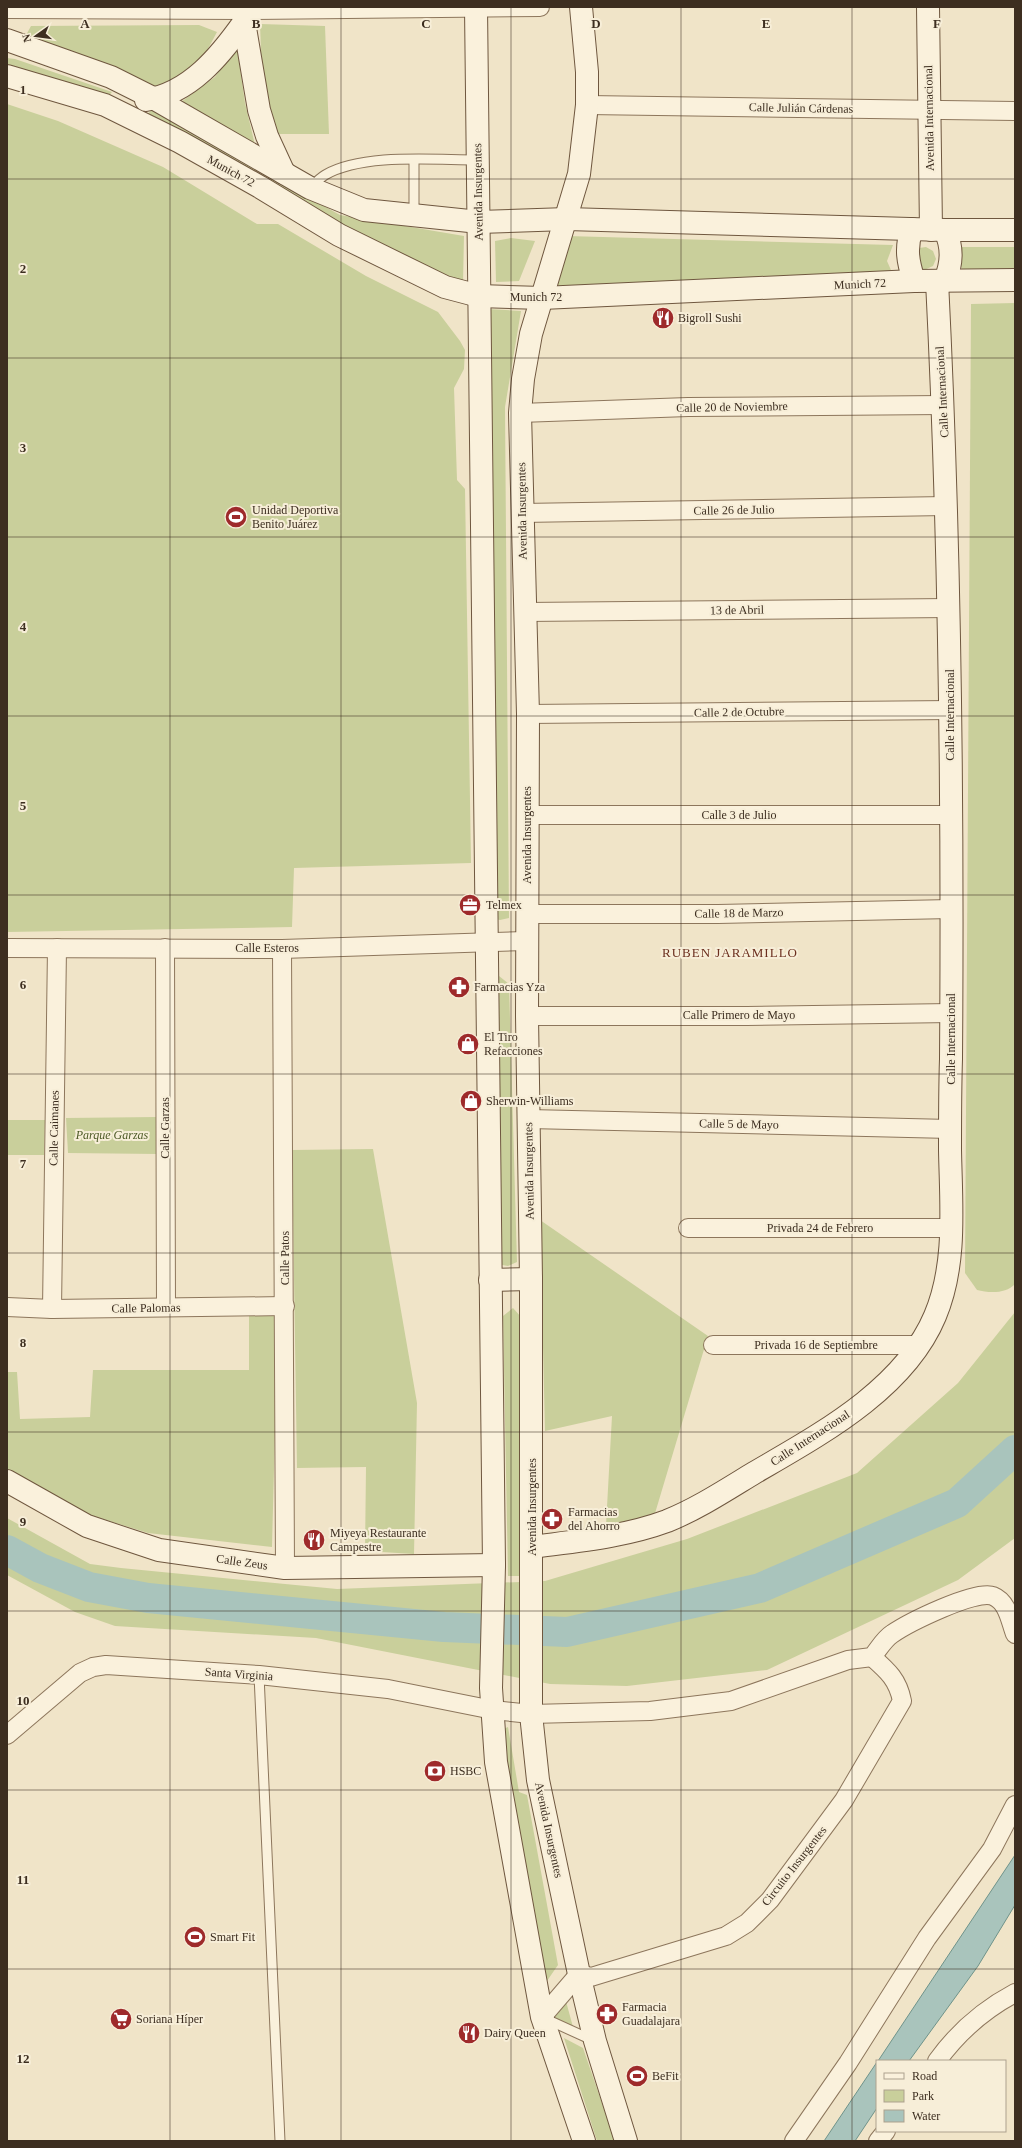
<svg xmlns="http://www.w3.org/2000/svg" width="1022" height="2148" font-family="Georgia,serif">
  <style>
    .green { fill: #c9cf9b }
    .water { fill: #a9c4bc; stroke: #6f938a }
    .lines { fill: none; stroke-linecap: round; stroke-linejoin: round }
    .river { stroke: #a9c4bc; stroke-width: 30 }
    .lane-casing { stroke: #8d765c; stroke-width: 11 }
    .street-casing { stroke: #8d765c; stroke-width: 20 }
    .secondary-casing { stroke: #6f573f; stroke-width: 24 }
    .lane { stroke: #faf1dc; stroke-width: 9 }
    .street { stroke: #faf1dc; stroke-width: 18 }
    .secondary { stroke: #faf1dc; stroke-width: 22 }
    .grid { fill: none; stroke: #3d2e20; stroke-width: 1; stroke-opacity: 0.55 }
    .labels { text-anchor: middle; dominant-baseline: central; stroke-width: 4; stroke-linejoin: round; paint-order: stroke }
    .street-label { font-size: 12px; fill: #3d2e20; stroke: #f7eed8 }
    .poi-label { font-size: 12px; fill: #3d2e20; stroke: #f7eed8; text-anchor: start }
    .park-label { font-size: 12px; font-style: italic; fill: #4d5a26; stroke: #f7eed8 }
    .neighbourhood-label { font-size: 13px; letter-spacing: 1px; fill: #6b2e1e; stroke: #f7eed8 }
    .grid-label { font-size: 13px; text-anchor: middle; font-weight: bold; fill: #3d2e20; stroke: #f7eed8; stroke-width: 4; stroke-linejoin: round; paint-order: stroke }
  </style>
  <rect width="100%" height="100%" fill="#f0e4c8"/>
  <!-- green -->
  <g class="green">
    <path d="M260 24 325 26 329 134H275L262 79Z"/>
    <path d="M199 25 217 32 202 60 183 75 158 87 25 37 31 26Z"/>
    <path d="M237 47 245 103 255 145 177 105 215 77Z"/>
    <path d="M7 58 15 59 112 92 105 100 7 71Z"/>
    <path d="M7 104 58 121 163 167 257 224H278L366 276 438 312 460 341 465 350 464 369 454 388 457 480 465 489 471 863 294 868 292 927 7 932Z"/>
    <path d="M152 110 340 215 464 236 463 283 366 241 146 115Z"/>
    <path d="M567 236 893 245 887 261 894 277 551 291Z"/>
    <path d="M511 238 535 241 519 281 496 282 495 241Z"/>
    <path d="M926 247 933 251 936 259 933 266 922 271 913 253 919 248Z"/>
    <path d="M958 247H1015V269L962 270Z"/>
    <path d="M1015 303V1284C1006 1294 989 1293 977 1290L965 1273 971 304Z"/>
    <path d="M488 309 521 311 505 407 509 918 500 920 490 918Z"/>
    <path d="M499 976 509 984 517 1262 508 1266 497 1264Z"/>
    <path d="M156 1117 157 1154 68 1153 66 1118Z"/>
    <path d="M7 1120H45L44 1155H7Z"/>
    <path d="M373 1149 417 1403 414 1554 365 1551 366 1467 297 1468 292 1150Z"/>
    <path d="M540 1220 708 1336 653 1520 606 1525 612 1416 545 1431Z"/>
    <path d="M513 1308 521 1317 522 1576H508L503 1316Z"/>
    <path d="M1015 1312V1538L958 1580 767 1670 627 1686 550 1684 316 1638 115 1626 75 1612 7 1575V1518L90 1564 121 1568 337 1589 545 1581 687 1539 857 1473 958 1383Z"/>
    <path d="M278 1313 272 1547 148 1533 90 1515 7 1472V1372H17L20 1419 90 1417 93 1370H249V1314Z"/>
    <path d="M508 1727 519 1792 527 1795 558 1965 540 1991 499 1731Z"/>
    <path d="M564 1994 573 2027 545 2017Z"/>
    <path d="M564 2038 583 2048 615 2141H597Z"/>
  </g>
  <!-- water -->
  <g class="water">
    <path d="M1015 1855V1905L978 1966 909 2061H878Z"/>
    <path d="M877 2062V2108L855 2141H824Z"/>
  </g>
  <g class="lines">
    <!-- river -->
    <path class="river" d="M7 1550 40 1568 89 1587 148 1598 444 1627 567 1632 760 1588 957 1503 1015 1450"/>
    <!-- lane casing -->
    <g class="lane-casing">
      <g id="lane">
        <path d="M414 160V215"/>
        <path d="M311 187C315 183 320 178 325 175 363 153 434 160 477 160"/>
        <path d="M259 1675 280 2141"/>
        <path d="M546 2019 592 2040"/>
      </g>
    </g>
    <!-- street casing -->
    <g class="street-casing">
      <g id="street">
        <path d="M7 9 244 10 540 7"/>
        <path d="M587 105 1015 111"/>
        <path d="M520 413 688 407 943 405"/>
        <path d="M522 513 946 506"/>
        <path d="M525 612 949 608"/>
        <path d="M528 714 951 710"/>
        <path d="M528 815H951"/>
        <path d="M527 914H718L951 909"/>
        <path d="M7 948 282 949 526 941"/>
        <path d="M165 948 166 1307"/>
        <path d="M282 949 285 1568"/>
        <path d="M527 1016H747L951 1013"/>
        <path d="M529 1119 950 1129"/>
        <path d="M688 1228H952"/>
        <path d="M7 1307 52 1309 285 1306"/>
        <path d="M52 1309 57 948"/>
        <path d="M713 1345H919"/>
        <path d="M7 1735 80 1673 93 1667 106 1665 259 1675 388 1689 493 1710 531 1714 650 1711 731 1701 848 1660 872 1657C878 1650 884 1639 892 1634 908 1623 976 1589 993 1596 1008 1602 1010 1621 1015 1634"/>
        <path d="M542 2017 579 1974 591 1977 726 1936 747 1923 770 1900 844 1800 902 1701C898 1680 888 1671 872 1657"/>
        <path d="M937 2061C958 2032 983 2010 1015 1993"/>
        <path d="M794 2141 848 2063 927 1938 992 1849 1015 1805"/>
        <path d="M878 2141 886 2131"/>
      </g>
    </g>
    <!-- secondary casing -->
    <g class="secondary-casing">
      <g id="secondary">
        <path d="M244 7V22L259 110 267 136 284 173"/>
        <path d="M476 7 494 1565 491 1688 496 1762 542 2017 584 2141"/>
        <path d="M581 7 587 72V105L579 174 531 334 523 379 520 413 528 714 527 1016 531 1279V1714L538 1780 579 1974 595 2041 626 2141"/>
        <path d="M928 7 931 230"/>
        <path d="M7 40 111 77 155 99 310 188 364 210 479 222 567 219 945 230H1015"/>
        <path d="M7 76 105 105 180 142 260 187 339 235 445 287 479 296 542 298 914 281 1015 280"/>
        <path d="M146 100C190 93 220 56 244 22"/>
        <path d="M912 229C905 248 908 262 914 281"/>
        <path d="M945 230C953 248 952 263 945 281"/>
        <path d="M490 1280 531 1279"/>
        <path d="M7 1481 87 1526 159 1550 285 1568 494 1565"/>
        <path d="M532 1547C577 1541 624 1537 667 1521 697 1509 726 1490 754 1473 819 1435 904 1390 935 1316 957 1264 951 1205 950 1150 950 1120 950 1089 951 1059 953 799 950 540 937 281"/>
      </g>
    </g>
    <!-- lane -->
    <use href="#lane" class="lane"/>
    <!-- street -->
    <use href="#street" class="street"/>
    <!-- secondary -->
    <use href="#secondary" class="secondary"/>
  </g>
  <!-- grid -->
  <path class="grid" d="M170 7V2141M341 7V2141M511 7V2141M681 7V2141M852 7V2141M7 179H1015M7 358H1015M7 537H1015M7 716H1015M7 895H1015M7 1074H1015M7 1253H1015M7 1432H1015M7 1611H1015M7 1790H1015M7 1969H1015"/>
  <!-- icons -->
  <defs>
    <g id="restaurant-disc" transform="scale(1.15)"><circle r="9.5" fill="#9e2a2b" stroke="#f7eed8"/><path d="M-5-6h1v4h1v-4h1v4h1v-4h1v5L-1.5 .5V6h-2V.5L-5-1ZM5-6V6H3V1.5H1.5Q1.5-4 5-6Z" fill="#fff"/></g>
    <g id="stadium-disc" transform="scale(1.15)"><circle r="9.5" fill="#9e2a2b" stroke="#f7eed8"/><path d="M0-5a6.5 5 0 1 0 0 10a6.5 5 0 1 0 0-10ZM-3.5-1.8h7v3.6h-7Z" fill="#fff"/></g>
    <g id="office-disc" transform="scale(1.15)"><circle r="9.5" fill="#9e2a2b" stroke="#f7eed8"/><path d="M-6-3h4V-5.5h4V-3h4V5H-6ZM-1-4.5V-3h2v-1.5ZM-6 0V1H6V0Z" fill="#fff"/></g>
    <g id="pharmacy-disc" transform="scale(1.15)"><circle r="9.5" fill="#9e2a2b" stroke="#f7eed8"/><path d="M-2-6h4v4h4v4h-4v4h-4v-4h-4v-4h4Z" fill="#fff"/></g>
    <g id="shop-disc" transform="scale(1.15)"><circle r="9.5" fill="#9e2a2b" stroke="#f7eed8"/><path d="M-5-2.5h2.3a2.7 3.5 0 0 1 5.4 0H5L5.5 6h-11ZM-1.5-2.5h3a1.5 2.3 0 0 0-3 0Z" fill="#fff"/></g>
    <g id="bank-disc" transform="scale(1.15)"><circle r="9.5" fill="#9e2a2b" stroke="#f7eed8"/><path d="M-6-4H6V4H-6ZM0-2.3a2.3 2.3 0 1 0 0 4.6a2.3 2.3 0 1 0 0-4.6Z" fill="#fff"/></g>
    <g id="supermarket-disc" transform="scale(1.15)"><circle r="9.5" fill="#9e2a2b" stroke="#f7eed8"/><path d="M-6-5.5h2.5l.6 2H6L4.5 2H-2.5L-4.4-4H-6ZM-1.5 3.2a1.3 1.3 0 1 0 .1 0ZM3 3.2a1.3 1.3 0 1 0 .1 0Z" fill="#fff"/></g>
  </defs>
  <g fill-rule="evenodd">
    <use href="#restaurant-disc" x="663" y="318"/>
    <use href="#stadium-disc" x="236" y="517"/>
    <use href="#office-disc" x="470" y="905"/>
    <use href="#pharmacy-disc" x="459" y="987"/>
    <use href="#shop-disc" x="468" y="1044"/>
    <use href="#shop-disc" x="471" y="1101"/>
    <use href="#pharmacy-disc" x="552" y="1519"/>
    <use href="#restaurant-disc" x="314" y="1540"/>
    <use href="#bank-disc" x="435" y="1771"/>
    <use href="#stadium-disc" x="195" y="1937"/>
    <use href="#pharmacy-disc" x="607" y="2014"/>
    <use href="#supermarket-disc" x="121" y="2019"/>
    <use href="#restaurant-disc" x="469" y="2033"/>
    <use href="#stadium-disc" x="637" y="2076"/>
  </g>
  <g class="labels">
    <!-- street labels -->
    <g class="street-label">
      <text transform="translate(801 108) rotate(1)">Calle Julián Cárdenas</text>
      <text transform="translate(929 118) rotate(-91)">Avenida Internacional</text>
      <text transform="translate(231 171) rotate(29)">Munich 72</text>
      <text transform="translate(478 192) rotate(-91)">Avenida Insurgentes</text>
      <text transform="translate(860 284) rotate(-3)">Munich 72</text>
      <text x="536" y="297">Munich 72</text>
      <text transform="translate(942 392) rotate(-93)">Calle Internacional</text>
      <text transform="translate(732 407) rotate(-1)">Calle 20 de Noviembre</text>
      <text transform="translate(734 510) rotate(-1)">Calle 26 de Julio</text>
      <text transform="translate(522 511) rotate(-91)">Avenida Insurgentes</text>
      <text transform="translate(737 610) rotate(-1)">13 de Abril</text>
      <text transform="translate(739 712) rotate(-1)">Calle 2 de Octubre</text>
      <text transform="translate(950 715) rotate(-90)">Calle Internacional</text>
      <text x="739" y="815">Calle 3 de Julio</text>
      <text transform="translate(527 835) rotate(-90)">Avenida Insurgentes</text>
      <text transform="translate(739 913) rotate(-1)">Calle 18 de Marzo</text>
      <text x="267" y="948">Calle Esteros</text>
      <text x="739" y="1015">Calle Primero de Mayo</text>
      <text transform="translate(951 1039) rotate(-90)">Calle Internacional</text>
      <text transform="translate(739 1124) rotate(1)">Calle 5 de Mayo</text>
      <text transform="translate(54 1128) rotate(-89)">Calle Caimanes</text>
      <text transform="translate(165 1128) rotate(-90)">Calle Garzas</text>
      <text transform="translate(529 1171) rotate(-91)">Avenida Insurgentes</text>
      <text x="820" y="1228">Privada 24 de Febrero</text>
      <text transform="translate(285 1258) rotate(-90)">Calle Patos</text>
      <text transform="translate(146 1308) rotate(-1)">Calle Palomas</text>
      <text x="816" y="1345">Privada 16 de Septiembre</text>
      <text transform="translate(810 1438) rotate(-33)">Calle Internacional</text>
      <text transform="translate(532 1507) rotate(-90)">Avenida Insurgentes</text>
      <text transform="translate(242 1562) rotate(8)">Calle Zeus</text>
      <text transform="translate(239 1674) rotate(4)">Santa Virginia</text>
      <text transform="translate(549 1830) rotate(78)">Avenida Insurgentes</text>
      <text transform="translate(794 1866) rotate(-52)">Circuito Insurgentes</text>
    </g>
    <!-- poi labels -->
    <g class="poi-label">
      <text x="678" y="318">Bigroll Sushi</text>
      <text x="252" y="510">Unidad Deportiva<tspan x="252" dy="14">Benito Juárez</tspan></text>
      <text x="486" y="905">Telmex</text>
      <text x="474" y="987">Farmacias Yza</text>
      <text x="484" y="1037">El Tiro<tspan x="484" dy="14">Refacciones</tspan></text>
      <text x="486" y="1101">Sherwin-Williams</text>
      <text x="568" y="1512">Farmacias<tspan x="568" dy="14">del Ahorro</tspan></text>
      <text x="330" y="1533">Miyeya Restaurante<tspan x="330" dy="14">Campestre</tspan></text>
      <text x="450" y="1771">HSBC</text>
      <text x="210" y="1937">Smart Fit</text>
      <text x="622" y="2007">Farmacia<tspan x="622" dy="14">Guadalajara</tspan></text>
      <text x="136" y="2019">Soriana Híper</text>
      <text x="484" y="2033">Dairy Queen</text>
      <text x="652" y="2076">BeFit</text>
    </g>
    <!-- park labels -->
    <g class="park-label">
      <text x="112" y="1135">Parque Garzas</text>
    </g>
    <!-- neighbourhood labels -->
    <g class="neighbourhood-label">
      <text x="730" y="952">RUBEN JARAMILLO</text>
    </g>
  </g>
  <g class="grid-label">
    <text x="85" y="28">A</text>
    <text x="256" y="28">B</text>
    <text x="426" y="28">C</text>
    <text x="596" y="28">D</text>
    <text x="766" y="28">E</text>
    <text x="937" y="28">F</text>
    <text x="23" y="94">1</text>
    <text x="23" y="273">2</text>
    <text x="23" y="452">3</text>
    <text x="23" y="631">4</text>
    <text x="23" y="810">5</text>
    <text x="23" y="989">6</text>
    <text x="23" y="1168">7</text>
    <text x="23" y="1347">8</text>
    <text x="23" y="1526">9</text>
    <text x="23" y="1705">10</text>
    <text x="23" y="1884">11</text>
    <text x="23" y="2063">12</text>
  </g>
  <!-- border -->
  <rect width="1022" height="2148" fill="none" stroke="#3d2e20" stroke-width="16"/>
  <!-- legend -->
  <rect x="876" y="2060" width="130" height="72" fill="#f7eed8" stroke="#ada18e"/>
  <rect x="884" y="2073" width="20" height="6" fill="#faf1dc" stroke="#ada18e"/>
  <text x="912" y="2080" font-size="12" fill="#3d2e20">Road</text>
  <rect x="884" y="2090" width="20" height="12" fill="#c9cf9b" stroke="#ada18e"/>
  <text x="912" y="2100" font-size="12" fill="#3d2e20">Park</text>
  <rect x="884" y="2110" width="20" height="12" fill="#a9c4bc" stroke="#ada18e"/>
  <text x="912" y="2120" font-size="12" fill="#3d2e20">Water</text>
  <!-- north arrow -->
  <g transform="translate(36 36) rotate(256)" stroke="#f7eed8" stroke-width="3" paint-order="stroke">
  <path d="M0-3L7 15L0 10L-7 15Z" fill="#3d2e20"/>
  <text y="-6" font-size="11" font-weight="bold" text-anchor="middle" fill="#3d2e20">N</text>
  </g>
</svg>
